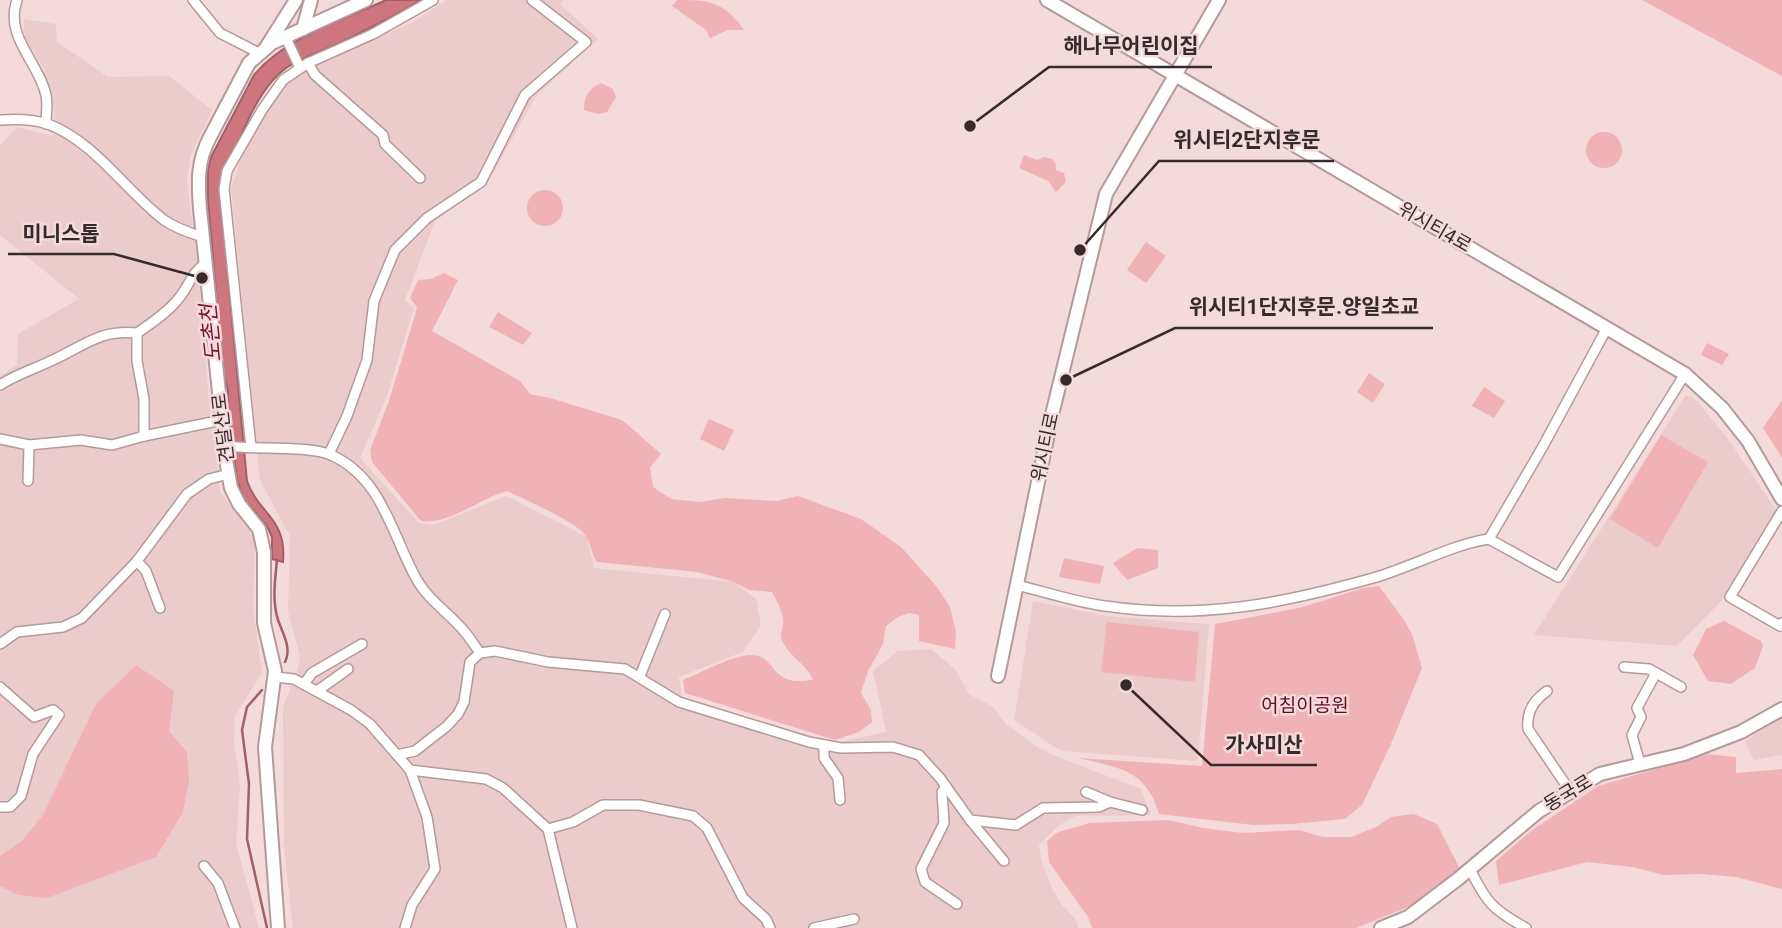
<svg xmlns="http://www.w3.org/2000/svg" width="1782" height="928" font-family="Roboto,'Noto Sans KR',sans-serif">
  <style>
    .built { fill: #eccbcc }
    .green { fill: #f0b2b7 }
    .water { fill: #ce767e; stroke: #a06065; stroke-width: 2 }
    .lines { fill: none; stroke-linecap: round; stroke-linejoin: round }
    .stream { stroke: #a06065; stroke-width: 2.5 }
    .street-casing { stroke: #b39a9b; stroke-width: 12 }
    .secondary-casing { stroke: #b39a9b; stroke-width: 16 }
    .street { stroke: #fff; stroke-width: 9 }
    .secondary { stroke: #fff; stroke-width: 12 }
    .labels { text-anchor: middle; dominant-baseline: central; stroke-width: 5; stroke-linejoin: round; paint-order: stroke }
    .street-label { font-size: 19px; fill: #352b2c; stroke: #f5dadb }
    .park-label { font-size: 19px; fill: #5f0e20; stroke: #f5dadb }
    .water-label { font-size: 21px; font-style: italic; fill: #7b0e2a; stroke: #f5dadb }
    .leader { fill: none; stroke: #352b2c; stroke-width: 2.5 }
    .callout-dot { fill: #352b2c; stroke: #f5dadb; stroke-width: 2.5 }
    .callout-label { font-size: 21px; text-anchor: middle; font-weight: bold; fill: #352b2c; stroke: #f5dadb; stroke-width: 5; stroke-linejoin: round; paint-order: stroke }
  </style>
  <rect width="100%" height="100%" fill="#f5dadb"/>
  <!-- built -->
  <g class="built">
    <path d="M446 0H563L561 5 598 39 536 96 488 182 435 221 405 300 414 308 387 396 360 458 419 523 433 525 506 496 587 537 594 568 734 582 756 599 761 625 743 652 679 677 682 697 835 743 886 732 873 671 898 651 931 649 955 669 969 694 992 706 1006 724 1034 745 1058 757 1141 789 1151 815 1075 816 1058 826 1039 845 1042 862 1052 888 1062 905 1076 920 1078 928H293L284 849 283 707 298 669 300 656 288 611 290 536 260 480 231 189 241 160 253 135 287 80 310 67 411 23Z"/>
    <path d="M24 19 56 24 57 42 108 77 169 76 212 110 190 157 187 181 198 268 211 422 221 493 250 531 255 542 253 607 262 673 235 716 234 740 240 786 236 843 259 928H0V376L17 365 18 334 79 299 0 235V146L17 127 53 136 55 128 53 99 43 67 23 37Z"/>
    <path d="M1686 395 1696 400 1728 439 1776 510 1722 600 1677 646 1534 635Z"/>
    <path d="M1033 601 1107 616 1209 624 1198 761 1061 751 1014 720Z"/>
    <path d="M1782 716V755L1754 760 1745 741Z"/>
  </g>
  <!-- green -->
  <g class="green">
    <path d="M677 0C709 0 725 2 744 30H728L710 38 706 30 672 6Z"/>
    <path d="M1642 0H1782V76Z"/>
    <path d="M601 83 613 89 616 97 607 112 598 114 584 110C584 97 588 89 601 83Z"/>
    <circle cx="1604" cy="150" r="18"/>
    <path d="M1024 155 1037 160 1044 157 1052 159 1056 165V170L1064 173 1066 182 1056 192 1048 181 1019 168Z"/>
    <circle cx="545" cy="208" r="18"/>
    <path d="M1146 242 1166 256 1146 283 1127 270Z"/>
    <path d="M444 273 458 280 432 331 520 381 530 394 550 398 622 420 661 454 650 467 653 487 671 499 700 502 725 498 777 501 798 496 861 519 901 547 937 587 950 607 956 632 955 649 919 641V615L909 613 898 617 886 626 883 644 868 671 861 693 871 710 872 722 859 732 835 740 685 693 683 680C701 673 732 655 751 655 768 655 770 668 781 676 790 683 802 681 813 680 807 664 789 657 782 640 779 633 783 630 783 624 784 612 777 602 772 592L749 590 734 582 697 572 597 562C591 553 591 544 586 536 577 522 524 499 507 491 478 499 452 524 421 521L372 462 370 450 389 401 415 315 417 307 410 298 418 280 431 279Z"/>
    <path d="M498 312 532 333 523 345 489 327Z"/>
    <path d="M1707 343 1729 354 1722 365 1701 355Z"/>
    <path d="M1369 373 1385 384 1373 403 1357 392Z"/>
    <path d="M1484 387 1505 401 1494 418 1472 406Z"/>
    <path d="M1782 400V458L1763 428Z"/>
    <path d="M709 419 734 430 724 451 700 439Z"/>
    <path d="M1661 435 1708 462 1658 548 1610 519Z"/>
    <path d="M1137 548 1158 550V568L1127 580 1113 563Z"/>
    <path d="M1064 558 1104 566 1100 584 1059 577Z"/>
    <path d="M1379 586 1404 620 1412 634 1422 668 1391 744 1362 805 1345 819 1292 824 1253 825 1159 814C1146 769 1119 768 1078 758L1202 766 1215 624 1299 608 1364 588Z"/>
    <path d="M1724 621 1761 641 1763 646 1755 668 1731 684 1708 681 1693 655 1706 629Z"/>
    <path d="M1107 622 1199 632 1195 682 1101 672Z"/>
    <path d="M136 665 174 691 169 731 187 752 189 781 183 812 156 857 47 898 18 895 0 886V856L22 841 43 815 96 704Z"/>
    <path d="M1707 754 1736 757V773L1782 769V889L1736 877 1702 874 1664 875 1632 867 1587 862 1499 885 1496 861 1531 831 1598 786Z"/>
    <path d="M1414 814 1437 824 1460 869 1413 905 1356 928H1092L1088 917 1049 862 1047 841 1056 833 1089 823 1169 820 1203 828 1243 833 1299 830 1323 837H1351L1376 827 1391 817Z"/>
  </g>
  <!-- water -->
  <path class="water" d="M386 0H421C394 17 364 31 335 45 319 52 301 58 286 68 263 85 250 115 239 140 230 161 222 164 220 189L247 481C259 515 287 518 283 562L272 559V537L267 526 244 499 237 480 228 411V391L223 369 208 202V170L211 157 254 75C284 38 343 20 386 0Z"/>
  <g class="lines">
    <!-- stream -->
    <g class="stream">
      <path d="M277 560C275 580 272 601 278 620 283 634 292 648 285 662"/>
      <path d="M262 690 247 707 242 730 249 784 247 839 267 928"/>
    </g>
    <!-- street casing -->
    <g class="street-casing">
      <g id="street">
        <path d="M17 0C4 37 39 62 46 95 48 104 46 115 46 124"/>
        <path d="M193 0 220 33 259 53"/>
        <path d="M286 38 300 68"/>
        <path d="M308 63 315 75 383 135 385 144 420 178"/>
        <path d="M0 120C15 119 33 119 48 124 95 142 125 190 164 220 175 228 190 233 203 237"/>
        <path d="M137 333V361L144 399V436"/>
        <path d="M0 385C17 374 37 368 55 359 85 345 101 329 137 333 152 323 168 312 179 298 189 286 192 272 206 263"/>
        <path d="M0 439 29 445 81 440 112 445 144 436 222 420"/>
        <path d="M225 446C253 450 307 445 331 455 383 478 392 536 417 580 429 601 449 613 464 631 470 638 475 646 480 653"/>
        <path d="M251 447 224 189 227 171 262 110 283 80 308 63 373 34 433 0"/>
        <path d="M329 454 347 416 367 360 374 301 395 250 427 218 481 182 525 95 586 42 532 0"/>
        <path d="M28 481 29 445"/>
        <path d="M1782 511 1730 597 1780 626 1782 623"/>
        <path d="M1489 539 1542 448 1607 328"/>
        <path d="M137 561 146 571 160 608"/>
        <path d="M1017 585C1046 592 1075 602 1105 606 1200 620 1281 604 1373 578 1409 568 1453 544 1489 539L1558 577 1685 374"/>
        <path d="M0 644 17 632 63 627 82 618 137 561 187 494 209 479 229 474"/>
        <path d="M1624 667 1649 669 1681 687"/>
        <path d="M640 676 665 614"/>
        <path d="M275 677 294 679 351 710 370 724 410 770 486 779 503 788 548 829 572 928"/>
        <path d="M304 684 312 673 362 644"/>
        <path d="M0 687 34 717 53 710 59 715 33 754 21 796 10 807H0"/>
        <path d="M317 691 348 669"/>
        <path d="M1547 691C1534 700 1526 712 1528 729L1570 791"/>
        <path d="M824 745V758L838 778 840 800"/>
        <path d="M397 755 415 751 447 726 458 714 464 702 470 662 480 653 495 651 548 662 625 669 679 702 809 742 841 748 893 747 919 755 940 778 970 820 1016 825 1043 808 1099 807 1110 802 1142 810"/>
        <path d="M1640 764 1632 735 1641 717 1637 708 1656 673"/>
        <path d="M946 786 942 792 944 823 921 869 925 882 957 904"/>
        <path d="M1086 792 1110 802"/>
        <path d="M970 820 1004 861"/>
        <path d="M548 829 573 822 603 805H639L693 816 707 828 743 898 766 919 770 928"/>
        <path d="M204 866 218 883 235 928"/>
        <path d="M1470 869C1486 902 1493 910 1526 928"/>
        <path d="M405 928 412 905 435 869 427 817 410 770"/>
        <path d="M814 928 854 919"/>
      </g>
    </g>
    <!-- secondary casing -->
    <g class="secondary-casing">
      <g id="secondary">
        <path d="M1047 0 1685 374 1722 408 1748 441 1782 499"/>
        <path d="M303 29 311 0"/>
        <path d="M267 46 296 0"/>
        <path d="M998 676 1051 419 1106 194 1219 0"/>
        <path d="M278 928 265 747 275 671 264 623V552L259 529 239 504 231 488 226 460 200 209C198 182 197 161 210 137L249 63 272 43 366 0"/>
        <path d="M1381 928 1408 917 1458 879 1539 811 1600 774 1684 754 1741 732 1782 709"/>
      </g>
    </g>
    <!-- street -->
    <use href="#street" class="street"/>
    <!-- secondary -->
    <use href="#secondary" class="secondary"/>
  </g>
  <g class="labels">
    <!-- street labels -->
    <g class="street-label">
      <text transform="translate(1435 227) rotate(30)">위시티4로</text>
      <text transform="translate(223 428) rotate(-97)">견달산로</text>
      <text transform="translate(1045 447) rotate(-78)">위시티로</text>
      <text transform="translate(1568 793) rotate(-31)">동국로</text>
    </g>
    <!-- park labels -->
    <g class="park-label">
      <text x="1305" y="705">어침이공원</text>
    </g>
    <!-- water labels -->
    <g class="water-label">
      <text transform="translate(211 333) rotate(-96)">도촌천</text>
    </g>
  </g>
  <!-- callouts -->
  <path class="leader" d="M970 126L1049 67H1212M1080 250L1159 161H1334M202 278L114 254H8M1066 380L1175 328H1433M1126 685L1211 765H1317"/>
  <g class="callout-dot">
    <circle cx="970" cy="126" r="7"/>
    <circle cx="1080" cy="250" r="7"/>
    <circle cx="202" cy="278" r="7"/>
    <circle cx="1066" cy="380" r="7"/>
    <circle cx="1126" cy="685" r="7"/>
  </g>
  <g class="callout-label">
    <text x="1131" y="53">해나무어린이집</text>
    <text x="1247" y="147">위시티2단지후문</text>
    <text x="61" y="241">미니스톱</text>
    <text x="1304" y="314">위시티1단지후문.양일초교</text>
    <text x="1264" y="752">가사미산</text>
  </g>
</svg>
